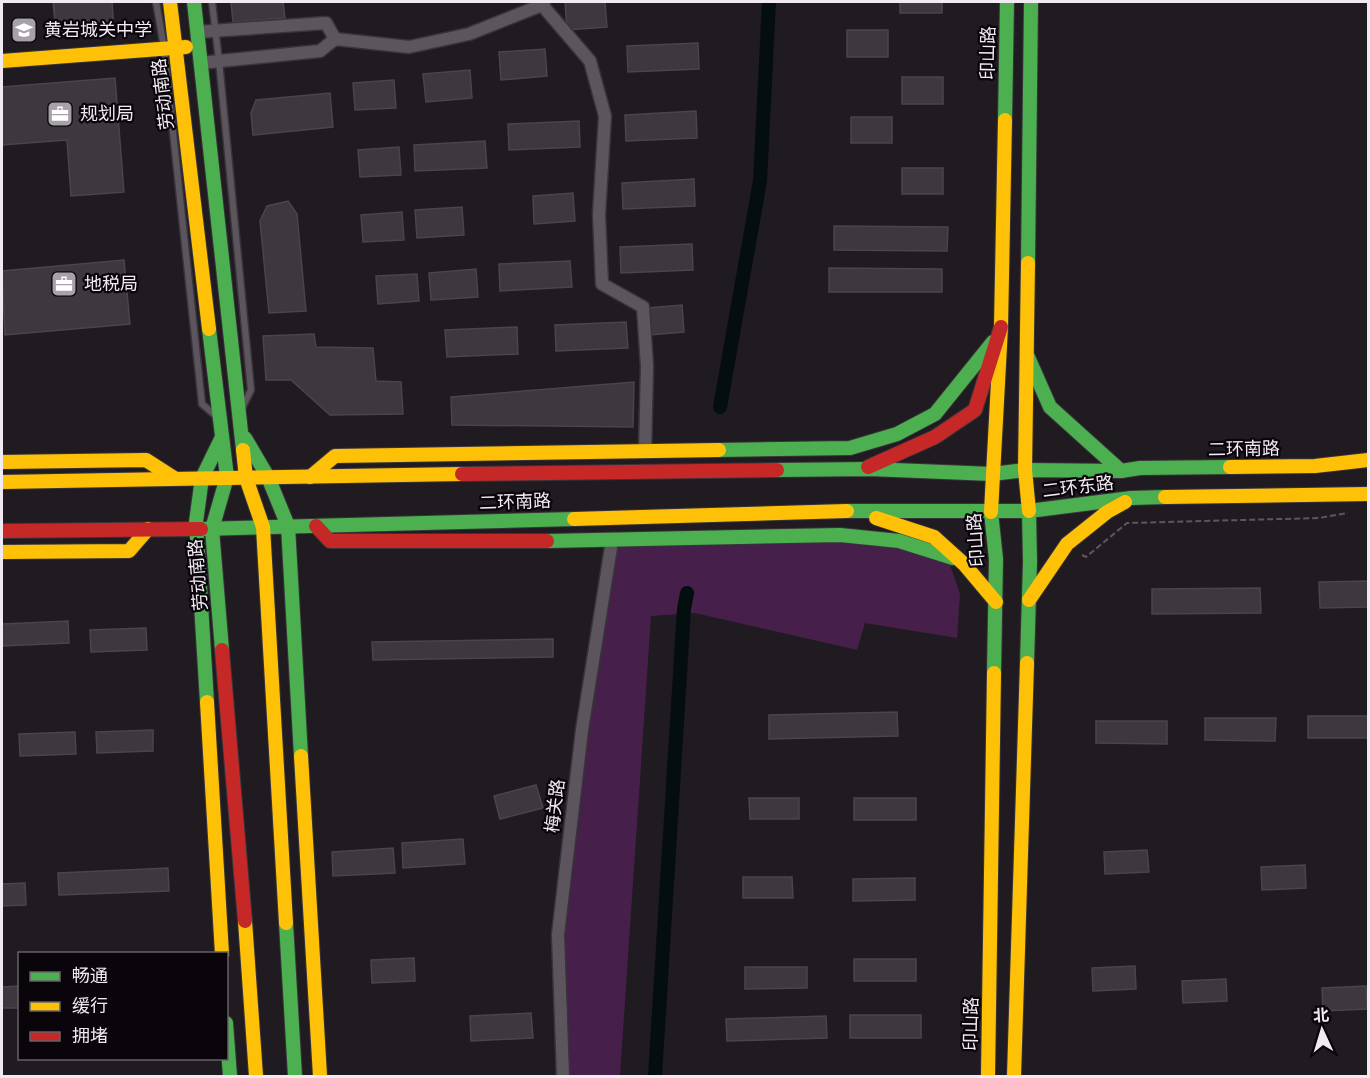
<svg xmlns="http://www.w3.org/2000/svg" width="1370" height="1078" font-family="Bitter,'Noto Sans SC',serif">
  <style>
    .green { fill: #46204b }
    .lines { fill: none; stroke-linecap: round; stroke-linejoin: round }
    .canal { stroke: #040e0f; stroke-width: 14 }
    .building { fill: #3e373e; stroke: #4a444b; stroke-width: 1.5 }
    .lane-casing { stroke: #383439; stroke-width: 9 }
    .street-casing { stroke: #383439; stroke-width: 15 }
    .fast-casing { stroke: #383439; stroke-width: 16 }
    .slow-casing { stroke: #383439; stroke-width: 16 }
    .jam-casing { stroke: #383439; stroke-width: 16 }
    .path { stroke: #5d565e; stroke-width: 2; stroke-dasharray: 6 3; stroke-linecap: butt }
    .lane { stroke: #5c555d; stroke-width: 6 }
    .street { stroke: #5c555d; stroke-width: 12 }
    .fast { stroke: #4caf50; stroke-width: 14 }
    .slow { stroke: #ffc107; stroke-width: 14 }
    .jam { stroke: #c62828; stroke-width: 14 }
    .labels { text-anchor: middle; dominant-baseline: central; stroke-width: 4.5; stroke-linejoin: round; paint-order: stroke }
    .poi-label { font-size: 18px; fill: #f2eaf3; stroke: #09050a; text-anchor: start }
    .street-label { font-size: 18px; fill: #f2eaf3; stroke: #09050a }
  </style>
  <rect width="100%" height="100%" fill="#201a21"/>
  <!-- green -->
  <path class="green" d="M840 535 947 556 960 594 957 638 865 623 857 650 695 613 651 616 620 1076H563L558 935 612 541Z"/>
  <g class="lines">
    <!-- canal -->
    <g class="canal">
      <path d="M720 407 760 181 769 2"/>
      <path d="M655 1076 684 609 687 593"/>
    </g>
  </g>
  <!-- building -->
  <g class="building">
    <path d="M53 2H111L114 30 56 34Z"/>
    <path d="M54 2H112L114 30 56 34Z"/>
    <path d="M231 2H283L285 18 233 22Z"/>
    <path d="M565 2H605L607 27 567 30Z"/>
    <rect x="900" y="2" width="42" height="11"/>
    <rect x="847" y="30" width="41" height="27"/>
    <path d="M698 43 699 69 628 72 627 46Z"/>
    <path d="M545 49 547 76 501 80 499 52Z"/>
    <path d="M470 70 472 98 426 102 423 74Z"/>
    <rect x="902" y="77" width="41" height="27"/>
    <path d="M115 78 124 192 71 196 67 140 2 145V87Z"/>
    <path d="M394 80 396 108 355 110 353 83Z"/>
    <path d="M330 93 333 127 253 135 251 113 256 100Z"/>
    <path d="M696 111 697 138 626 141 625 115Z"/>
    <rect x="851" y="117" width="41" height="26"/>
    <path d="M579 121 580 147 509 150 508 124Z"/>
    <path d="M485 141 487 168 415 171 414 145Z"/>
    <path d="M399 147 401 175 360 177 358 150Z"/>
    <rect x="902" y="168" width="41" height="26"/>
    <path d="M694 179 695 206 623 209 622 183Z"/>
    <path d="M573 193 575 221 534 224 533 196Z"/>
    <path d="M288 201 297 214 306 311 269 313 260 221 267 206Z"/>
    <path d="M462 207 464 235 417 238 415 210Z"/>
    <path d="M402 212 404 240 363 242 361 215Z"/>
    <path d="M834 226 948 227 947 251 834 250Z"/>
    <path d="M692 244 693 270 621 273 620 247Z"/>
    <path d="M124 260 130 324 5 335 2 271Z"/>
    <path d="M570 261 572 287 500 291 499 264Z"/>
    <path d="M829 268 942 269V292H829Z"/>
    <path d="M476 269 478 297 431 300 429 273Z"/>
    <path d="M417 274 419 301 378 304 376 276Z"/>
    <path d="M682 305 684 332 649 335 647 308Z"/>
    <path d="M626 322 628 348 556 351 555 325Z"/>
    <path d="M517 327 518 354 447 357 445 330Z"/>
    <path d="M314 334 316 347 373 348 376 381 401 382 403 414 330 415 291 380H266L263 336Z"/>
    <path d="M634 382 633 427 452 425 451 397Z"/>
    <path d="M1368 581V607L1320 608 1319 582Z"/>
    <path d="M1260 588 1261 613 1152 614V589Z"/>
    <path d="M68 621 69 643 2 646V624Z"/>
    <path d="M146 628 147 650 91 652 90 630Z"/>
    <path d="M553 639V657L373 660 372 642Z"/>
    <path d="M897 712 898 736 769 739V715Z"/>
    <rect x="1308" y="716" width="60" height="22"/>
    <path d="M1205 718H1276L1275 741 1205 740Z"/>
    <path d="M1096 721H1167V744L1096 743Z"/>
    <path d="M153 730V751L97 753 96 732Z"/>
    <path d="M75 732 76 754 20 756 19 734Z"/>
    <path d="M536 785 543 808 500 819 494 796Z"/>
    <path d="M749 798H799V819H750Z"/>
    <rect x="854" y="798" width="62" height="22"/>
    <path d="M463 839 465 864 403 868 402 843Z"/>
    <path d="M393 848 395 873 333 876 332 852Z"/>
    <path d="M1147 850 1149 872 1105 874 1104 852Z"/>
    <path d="M1305 865 1306 888 1262 890 1261 867Z"/>
    <path d="M168 868 169 891 59 895 58 873Z"/>
    <path d="M743 877H792L793 898H743Z"/>
    <path d="M915 878V900L853 901V879Z"/>
    <path d="M25 883 26 905 2 906V884Z"/>
    <path d="M414 958 415 981 372 983 371 960Z"/>
    <rect x="854" y="959" width="62" height="22"/>
    <path d="M1135 966 1136 989 1093 991 1092 968Z"/>
    <path d="M745 967H807V988L745 989Z"/>
    <path d="M1226 979 1227 1001 1183 1003 1182 981Z"/>
    <path d="M20 986V1008H2V987Z"/>
    <path d="M1366 986 1367 1009 1323 1011 1322 988Z"/>
    <path d="M531 1013 533 1038 471 1041 470 1016Z"/>
    <rect x="850" y="1015" width="71" height="23"/>
    <path d="M826 1016 827 1038 727 1041 726 1019Z"/>
  </g>
  <g class="lines">
    <!-- lane casing -->
    <g class="lane-casing">
      <g id="lane">
        <path d="M156 2 164 48 202 404 215 415"/>
        <path d="M212 2 219 61 251 390 242 408"/>
      </g>
    </g>
    <!-- street casing -->
    <g class="street-casing">
      <g id="street">
        <path d="M542 5 590 61 605 116 599 214 602 284 643 307 647 366 645 452"/>
        <path d="M197 32 326 23 335 39"/>
        <path d="M200 63 320 51 335 39 409 47 469 34 542 5 544 2"/>
        <path d="M563 1076 558 935 582 730 612 541"/>
      </g>
    </g>
    <!-- fast casing -->
    <g class="fast-casing">
      <g id="fast">
        <path d="M194 2 243 450"/>
        <path d="M1005 120 1007 2"/>
        <path d="M1028 263 1031 2"/>
        <path d="M209 329 227 477 212 529 222 650"/>
        <path d="M1028 357 1050 407 1121 471"/>
        <path d="M245 438 268 477 288 526 301 756"/>
        <path d="M719 450 850 448 897 434 935 414 993 342"/>
        <path d="M777 470 870 469 992 474 1025 470 1121 471 1140 468 1230 467"/>
        <path d="M847 511H1029L1131 498 1165 497"/>
        <path d="M991 512 996 559 994 673"/>
        <path d="M201 529 574 519"/>
        <path d="M547 541 840 535 899 541 953 558"/>
        <path d="M1027 663 1030 562 1029 511"/>
        <path d="M207 702 196 522 202 478 222 437"/>
        <path d="M286 923 295 1076"/>
        <path d="M226 1023 230 1076"/>
      </g>
    </g>
    <!-- slow casing -->
    <g class="slow-casing">
      <g id="slow">
        <path d="M170 2 209 329"/>
        <path d="M2 61 186 47"/>
        <path d="M1028 263 1025 470 1029 511"/>
        <path d="M243 450 246 478 263 527 286 923"/>
        <path d="M2 462 146 460 174 478"/>
        <path d="M1230 467 1315 466 1368 460"/>
        <path d="M310 477 335 456 719 450"/>
        <path d="M2 482 462 474"/>
        <path d="M1165 497 1368 494"/>
        <path d="M991 512 1001 327 1005 120"/>
        <path d="M876 518 934 537 964 564 996 602"/>
        <path d="M574 519 847 511"/>
        <path d="M2 552 129 551 148 529"/>
        <path d="M1029 600 1067 544 1107 512 1125 502"/>
        <path d="M207 702 222 954"/>
        <path d="M301 756 320 1076"/>
        <path d="M245 921 256 1076"/>
        <path d="M988 1076 994 673"/>
        <path d="M1014 1076 1027 663"/>
      </g>
    </g>
    <!-- jam casing -->
    <g class="jam-casing">
      <g id="jam">
        <path d="M868 467 935 437 975 410 1001 327"/>
        <path d="M462 474 777 470"/>
        <path d="M316 526 330 541H547"/>
        <path d="M2 531 201 529"/>
        <path d="M222 650 245 921"/>
      </g>
    </g>
    <!-- path -->
    <path class="path" d="M1082 555 1086 557 1127 523 1319 518 1348 513"/>
    <!-- lane -->
    <use href="#lane" class="lane"/>
    <!-- street -->
    <use href="#street" class="street"/>
    <!-- fast -->
    <use href="#fast" class="fast"/>
    <!-- slow -->
    <use href="#slow" class="slow"/>
    <!-- jam -->
    <use href="#jam" class="jam"/>
  </g>
  <!-- icons -->
  <defs>
    <g id="school-square" transform="scale(1.35)"><rect x="-9" y="-9" width="18" height="18" rx="4" fill="#a8a1aa" stroke="#09050a"/><path d="M0-5L7-2L0 1L-7-2ZM-4 1L0 2.5L4 1V4Q0 6-4 4Z" fill="#fff"/></g>
    <g id="office-square" transform="scale(1.35)"><rect x="-9" y="-9" width="18" height="18" rx="4" fill="#a8a1aa" stroke="#09050a"/><path d="M-6-3h4V-5.5h4V-3h4V5H-6ZM-1-4.5V-3h2v-1.5ZM-6 0V1H6V0Z" fill="#fff"/></g>
  </defs>
  <g fill-rule="evenodd">
    <use href="#school-square" x="24" y="30"/>
    <use href="#office-square" x="60" y="114"/>
    <use href="#office-square" x="64" y="284"/>
  </g>
  <g class="labels">
    <!-- poi labels -->
    <g class="poi-label">
      <text x="44" y="30">黄岩城关中学</text>
      <text x="80" y="114">规划局</text>
      <text x="84" y="284">地税局</text>
    </g>
    <!-- street labels -->
    <g class="street-label">
      <text transform="translate(988 53) rotate(-89)">印山路</text>
      <text transform="translate(163 94) rotate(-97)">劳动南路</text>
      <text transform="translate(1244 449) rotate(-1)">二环南路</text>
      <text transform="translate(1078 487) rotate(-7)">二环东路</text>
      <text transform="translate(515 502) rotate(-2)">二环南路</text>
      <text transform="translate(976 540) rotate(-94)">印山路</text>
      <text transform="translate(198 575) rotate(-95)">劳动南路</text>
      <text transform="translate(555 806) rotate(-83)">梅关路</text>
      <text transform="translate(971 1024) rotate(-89)">印山路</text>
    </g>
  </g>
  <!-- border -->
  <rect width="1370" height="1078" fill="none" stroke="#f2eaf3" stroke-width="6"/>
  <!-- legend -->
  <rect x="18" y="952" width="210" height="108" fill="#09050a" stroke="#666167" stroke-width="1.5"/>
  <rect x="30" y="972" width="30" height="9" fill="#4caf50" stroke="#666167" stroke-width="1.5"/>
  <text x="72" y="982" font-size="18" fill="#f2eaf3">畅通</text>
  <rect x="30" y="1002" width="30" height="9" fill="#ffc107" stroke="#666167" stroke-width="1.5"/>
  <text x="72" y="1012" font-size="18" fill="#f2eaf3">缓行</text>
  <rect x="30" y="1032" width="30" height="9" fill="#c62828" stroke="#666167" stroke-width="1.5"/>
  <text x="72" y="1042" font-size="18" fill="#f2eaf3">拥堵</text>
  <!-- north arrow -->
  <g transform="translate(1322 1030) rotate(356)" stroke="#09050a" stroke-width="4.5" paint-order="stroke">
  <path d="M0-4.5L10 22L0 15L-10 22Z" fill="#f2eaf3"/>
  <text y="-9" font-size="16" font-weight="bold" text-anchor="middle" fill="#f2eaf3">北</text>
  </g>
</svg>
